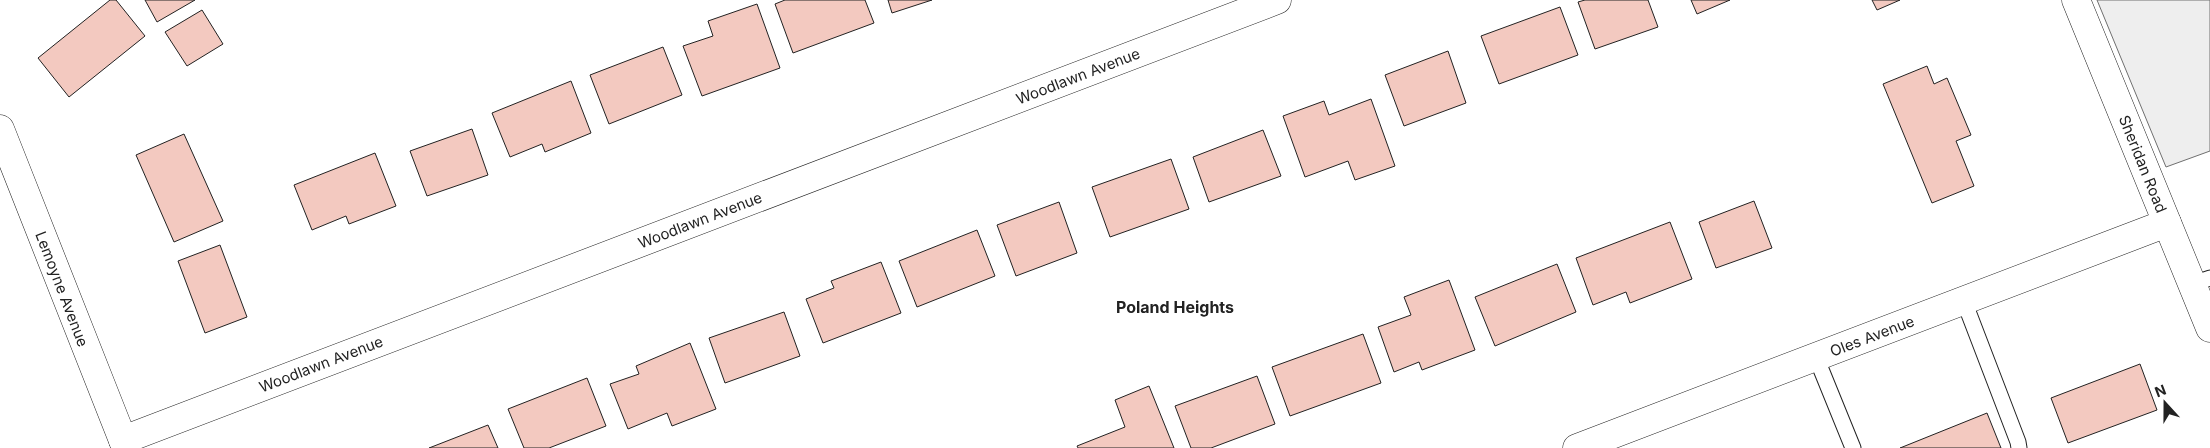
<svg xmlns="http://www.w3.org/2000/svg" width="2210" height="448" font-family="Inter,sans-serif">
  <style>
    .green { fill: #eee; stroke: #6f6f6f }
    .building { fill: #f3c9c0; stroke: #222 }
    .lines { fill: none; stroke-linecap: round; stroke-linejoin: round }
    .lane-casing { stroke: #222; stroke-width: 17 }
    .street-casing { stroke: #222; stroke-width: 29 }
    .secondary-casing { stroke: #222; stroke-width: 29 }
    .lane { stroke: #fff; stroke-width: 15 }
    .street { stroke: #fff; stroke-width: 28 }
    .secondary { stroke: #fff; stroke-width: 28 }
    .labels { text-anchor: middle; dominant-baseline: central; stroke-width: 4; stroke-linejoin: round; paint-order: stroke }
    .street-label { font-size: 15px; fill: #222; stroke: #fff }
    .neighbourhood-label { font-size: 16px; font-weight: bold; fill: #222; stroke: #fff }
  </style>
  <rect width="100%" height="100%" fill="#fff"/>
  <!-- green -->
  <path class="green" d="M2097 0H2210V151L2166 167Z"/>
  <!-- building -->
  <g class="building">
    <path d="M110 0H116L145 36 69 97 38 58Z"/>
    <path d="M145 0H195L157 22Z"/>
    <path d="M785 0H865L874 23 793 53 775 4Z"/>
    <path d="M888 0H932L892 13Z"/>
    <path d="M1585 0H1648L1658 27 1595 49 1578 2Z"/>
    <path d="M1691 0H1730L1697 14Z"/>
    <path d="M1872 0H1900L1877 10Z"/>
    <path d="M757 4 780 68 702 96 683 46 713 36 708 21Z"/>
    <path d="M1560 7 1578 55 1499 84 1481 36Z"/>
    <path d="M202 10 223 44 187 66 165 32Z"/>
    <path d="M663 47 682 95 609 124 590 75Z"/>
    <path d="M1448 51 1466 103 1404 126 1385 75Z"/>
    <path d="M1927 66 1934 84 1947 78 1971 135 1956 141 1974 186 1932 203 1883 84Z"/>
    <path d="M571 81 591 133 545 152 542 144 510 157 492 113Z"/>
    <path d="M1371 99 1395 166 1355 180 1348 161 1305 177 1283 116 1324 101 1329 115Z"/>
    <path d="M472 129 488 175 427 196 410 151Z"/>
    <path d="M1263 130 1281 176 1209 202 1193 157Z"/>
    <path d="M184 134 223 221 174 242 136 155Z"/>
    <path d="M375 153 396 206 349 224 346 216 312 230 294 185Z"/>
    <path d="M1171 159 1189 209 1110 237 1092 187Z"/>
    <path d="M1754 201 1772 248 1716 268 1699 222Z"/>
    <path d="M1059 202 1077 253 1016 276 997 225Z"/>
    <path d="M1670 222 1692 279 1630 303 1626 292 1593 305 1576 258Z"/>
    <path d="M977 230 995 276 917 307 899 261Z"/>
    <path d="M220 245 247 317 205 333 178 261Z"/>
    <path d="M881 262 901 313 823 343 806 299 834 288 831 281Z"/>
    <path d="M1557 264 1576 312 1495 346 1475 297Z"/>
    <path d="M1449 280 1475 350 1422 370 1419 362 1394 372 1378 327 1411 315 1404 297Z"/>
    <path d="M784 312 800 356 725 383 709 338Z"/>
    <path d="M1363 334 1381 383 1290 416 1272 367Z"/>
    <path d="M690 343 716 409 672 426 667 413 628 429 610 384 639 374 636 366Z"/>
    <path d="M2140 364 2157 410 2068 443 2051 398Z"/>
    <path d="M1257 376 1275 424 1211 448H1191L1175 406Z"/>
    <path d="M587 378 606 426 549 448H524L508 409Z"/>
    <path d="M1149 386 1174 448H1078L1077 446 1125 427 1115 400Z"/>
    <path d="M1987 413 2001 448H1900Z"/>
    <path d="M488 425 498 448H429Z"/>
  </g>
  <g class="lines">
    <!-- lane casing -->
    <g class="lane-casing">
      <g id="lane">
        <path d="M2192 284 2210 278"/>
        <path d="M1964 301 2018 442 2019 448"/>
        <path d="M1816 357 1853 448"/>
      </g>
    </g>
    <!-- street casing -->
    <g class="street-casing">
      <g id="street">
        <path d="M0 129 126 448"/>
        <path d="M123 440 1277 0"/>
        <path d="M1577 448 2167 223"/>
      </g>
    </g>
    <!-- secondary casing -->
    <g class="secondary-casing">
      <path id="secondary" d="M2076 0 2210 328"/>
    </g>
    <!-- lane -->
    <use href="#lane" class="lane"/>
    <!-- street -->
    <use href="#street" class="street"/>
    <!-- secondary -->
    <use href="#secondary" class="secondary"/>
  </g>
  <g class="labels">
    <!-- street labels -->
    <g class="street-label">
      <text transform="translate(1078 76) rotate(-21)">Woodlawn Avenue</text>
      <text transform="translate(2143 164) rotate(68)">Sheridan Road</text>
      <text transform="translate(700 220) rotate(-21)">Woodlawn Avenue</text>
      <text transform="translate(62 289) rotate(69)">Lemoyne Avenue</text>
      <text transform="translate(1872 336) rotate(-21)">Oles Avenue</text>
      <text transform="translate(321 364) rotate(-21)">Woodlawn Avenue</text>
    </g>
    <!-- neighbourhood labels -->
    <g class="neighbourhood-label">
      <text x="1175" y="307">Poland Heights</text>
    </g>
  </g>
  <!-- north arrow -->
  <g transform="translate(2165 403) rotate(339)" stroke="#ffffff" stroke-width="4" paint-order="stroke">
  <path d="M0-4L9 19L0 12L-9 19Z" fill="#222222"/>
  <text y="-8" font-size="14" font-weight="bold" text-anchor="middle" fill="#222222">N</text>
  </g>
</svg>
